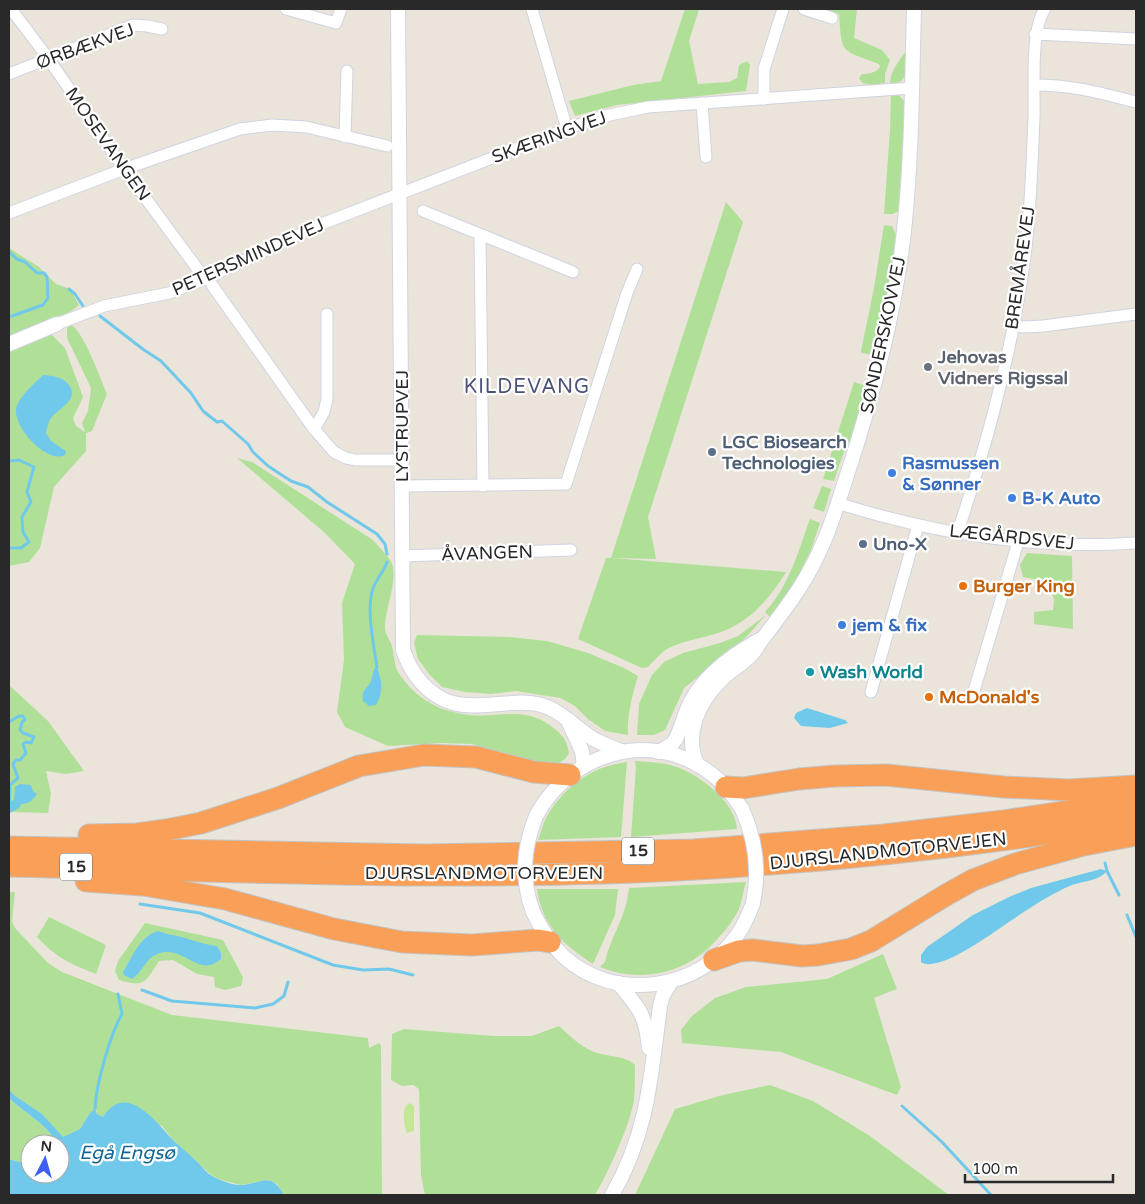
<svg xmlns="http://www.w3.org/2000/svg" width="1145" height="1204" font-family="'Varela Round',sans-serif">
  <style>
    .green { fill: #b0e098 }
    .pitch { fill: #c3e794 }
    .water { fill: #70c9ea }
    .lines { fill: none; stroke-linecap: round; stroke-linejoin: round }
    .stream { stroke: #70c9ea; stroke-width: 3 }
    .canal { stroke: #70c9ea; stroke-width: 10 }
    .minor-casing { stroke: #d0d3e1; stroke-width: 13 }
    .tertiary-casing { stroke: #d0d3e1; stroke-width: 16 }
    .motorway-casing { stroke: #c3c3c3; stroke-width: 23 }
    .minor { stroke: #fff; stroke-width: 11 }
    .tertiary { stroke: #fff; stroke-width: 14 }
    .motorway { stroke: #f99f57; stroke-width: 21 }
    .tertiary-bridge-casing { stroke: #d0d3e1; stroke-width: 16; stroke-linecap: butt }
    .tertiary-bridge { stroke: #fff; stroke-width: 14 }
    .worship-dot { fill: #6b7280; stroke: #fff; stroke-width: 2 }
    .service-dot { fill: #5c6f8a; stroke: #fff; stroke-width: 2 }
    .shop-dot { fill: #3f7fe0; stroke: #fff; stroke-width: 2 }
    .food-dot { fill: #e8710a; stroke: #fff; stroke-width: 2 }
    .culture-dot { fill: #0f9aa8; stroke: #fff; stroke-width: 2 }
    .labels { text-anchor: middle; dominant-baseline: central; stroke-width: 4.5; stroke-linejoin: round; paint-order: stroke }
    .shield { fill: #fff; stroke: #696969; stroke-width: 1 }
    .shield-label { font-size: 16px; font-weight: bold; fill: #292929 }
    .street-label { font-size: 18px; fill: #292929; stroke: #fff }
    .worship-label { font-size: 18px; font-weight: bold; fill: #5b616d; stroke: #fff; text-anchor: start }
    .service-label { font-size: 18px; font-weight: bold; fill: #4e5e75; stroke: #fff; text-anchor: start }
    .shop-label { font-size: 18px; font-weight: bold; fill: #366cbe; stroke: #fff; text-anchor: start }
    .food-label { font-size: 18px; font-weight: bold; fill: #c56008; stroke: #fff; text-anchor: start }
    .culture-label { font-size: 18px; font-weight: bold; fill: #0d838f; stroke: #fff; text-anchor: start }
    .water-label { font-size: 19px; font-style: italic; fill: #116694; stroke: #fff }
    .quarter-label { font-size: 20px; letter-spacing: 1px; fill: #4b5278; stroke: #fff }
  </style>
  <rect width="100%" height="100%" fill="#ebe4db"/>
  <!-- green -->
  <g class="green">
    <path d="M685 9H699L689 41 698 84 729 82 737 78 739 65 747 61 750 65 746 91 617 105 575 116 569 101 633 85 661 81Z"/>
    <path d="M823 9H857L854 38 882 50 890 60 885 74V83L872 85 862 83 859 78 862 74C868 74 876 73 880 67L879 64C841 49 842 56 839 14Z"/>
    <path d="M906 51C906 67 911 83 890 84 890 71 899 61 906 51Z"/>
    <path d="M891 94H898L905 102 900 210 893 214H884L890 130Z"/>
    <path d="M726 202 743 222 648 517 656 559 612 558 786 572C771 596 753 619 726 630 708 638 680 640 664 651 658 656 653 662 648 667L642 668 578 639 606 558H611Z"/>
    <path d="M884 225 892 226 897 237 889 297 881 336H878L874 355 862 353 861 351 874 288Z"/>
    <path d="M9 248 39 267 56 284 70 289 79 305 70 312 9 336Z"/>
    <path d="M71 325C83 330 101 380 107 394L92 431 86 433V451L54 487 40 548 29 562 9 566V348L50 333 65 348 83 397 73 418 76 426 85 432 82 423 88 411 91 388 67 338V328Z"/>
    <path d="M854 382 863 385C873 402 853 432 846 448 841 458 838 470 834 481L823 479Z"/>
    <path d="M237 458 252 462 373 540C380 549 391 557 393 567 396 588 385 608 385 628 385 634 390 640 392 646 394 653 394 661 396 668 401 679 416 695 427 701 437 708 451 712 463 714 495 720 522 704 551 726 561 733 567 740 569 753L565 759 559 763 547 764 472 744 442 743 388 746 345 727 337 712 344 660 342 603 355 564 325 533Z"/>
    <path d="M822 486 831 489 824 512 813 508Z"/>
    <path d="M810 519 820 523 811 550 795 582 770 617 765 612C789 586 798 552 810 519Z"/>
    <path d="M1027 553 1072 556 1073 629 1034 624V612L1053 610 1054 600 1049 582 1023 577 1020 565Z"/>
    <path d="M766 615 739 645 684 688 665 730 654 735H637L639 704 652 675 664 662 683 653 720 643 738 636Z"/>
    <path d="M417 635 509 637 547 641 588 653 624 668 638 676C632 696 627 714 628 735L605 731 588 719 575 706 560 698 516 691 491 694 465 692 442 687 429 674 418 659 414 643Z"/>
    <path d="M9 685 48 721 84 771 66 774 46 771 51 794 48 813 9 812Z"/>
    <path d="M635 761C646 762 658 762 670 765 695 771 736 801 737 829L631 837 636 767Z"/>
    <path d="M627 762 621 837 538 840C541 832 543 824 546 818 558 795 583 773 608 766 614 764 621 763 627 762Z"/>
    <path d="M746 882C743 891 742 901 739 909 734 919 727 929 719 937 696 965 662 979 626 974 617 973 608 970 600 967L605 962C611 935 626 918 629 888Z"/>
    <path d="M537 889H618L615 915 593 964C563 945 542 925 537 889Z"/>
    <path d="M9 892H15L12 922 15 928 48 963 62 972 172 1015 368 1038 369 1048 379 1043 381 1045 382 1195H284L277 1184 268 1180 240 1185 218 1179 210 1174 174 1141 162 1126 106 1113 103 1117 97 1114 96 1109 90 1113 80 1129 63 1138 42 1114 14 1095 9 1089Z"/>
    <path d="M49 917 106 945 96 974C69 963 58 959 37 937Z"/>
    <path d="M145 923 223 940 243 977 241 986 225 990 215 987 214 977 197 974 173 960 159 961C145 982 146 988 119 980L115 971 118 961Z"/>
    <path d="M883 954 897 989 874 998 901 1087 897 1095 781 1052 682 1043 681 1030 692 1016 715 998 746 987 827 979Z"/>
    <path d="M559 1026C570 1036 580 1046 594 1052 607 1057 625 1055 635 1065 635 1077 635 1089 634 1100 630 1125 608 1173 595 1195H425L421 1175 419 1089 413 1085 402 1086 391 1080 392 1034 404 1029 494 1036H532Z"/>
    <path d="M770 1085 813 1101 870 1136 949 1195H635L675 1109 723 1095Z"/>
    <path d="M9 1098C24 1113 48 1124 57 1144H30V1165L9 1159Z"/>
  </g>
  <!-- pitch -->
  <path class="pitch" d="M410 1103 414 1106V1131L406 1133C406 1125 399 1108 410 1103Z"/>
  <!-- water -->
  <g class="water">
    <path d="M43 375C53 376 61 376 68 384 81 399 59 408 51 418 48 423 47 427 46 433L51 441 66 451 65 455C47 465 9 424 17 405 22 394 34 384 43 375Z"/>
    <path d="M377 667C382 682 384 691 376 705L369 706 363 701C361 689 367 690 371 681 373 676 372 672 375 668Z"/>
    <path d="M807 708 845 720 848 723 830 728 801 726 794 718 796 713Z"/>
    <path d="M20 784 31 785 33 791 37 794C30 803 29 804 16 804L14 802 15 787Z"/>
    <path d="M1101 869 1107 871C1099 881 1083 881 1072 885 1048 895 1027 910 1006 924 991 934 937 974 921 962V955L927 947 973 915 1009 897 1031 888Z"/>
    <path d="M158 931C167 935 176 935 185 938 196 941 206 945 217 946L221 953V959C218 961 213 965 210 965 195 969 178 945 157 954 145 959 143 972 132 979L124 975 123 972C133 956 139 937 158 931Z"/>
    <path d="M9 1089 14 1095 42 1114 63 1137 80 1129 90 1113 95 1109 97 1114 103 1117C127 1080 157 1124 175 1142 182 1148 189 1154 195 1160 200 1164 204 1170 209 1174 216 1179 233 1186 242 1185 264 1183 270 1171 284 1195H9V1159L30 1165V1174H60V1144H57C48 1124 24 1113 9 1098Z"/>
  </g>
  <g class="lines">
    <!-- stream -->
    <g class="stream">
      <path d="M9 252 17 259 25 262 37 273H44L47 277 48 298 43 305 9 317"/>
      <path d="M69 289 75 294 83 306"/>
      <path d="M100 316 144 350 161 361 191 393 203 411 217 422 222 421 248 444 253 452 268 466 291 481 308 487 327 502 377 534 385 544 387 554"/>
      <path d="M9 461 19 460 34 467 27 492 31 502 22 517 23 532 29 542 21 548H9"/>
      <path d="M377 667C374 646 365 606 374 586 378 577 384 571 387 562"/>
      <path d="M9 722 19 716H23L25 720 22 722 20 730 23 733 34 737 31 743 26 742 23 744 26 753 20 760H16L13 764 18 778 10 785 9 812"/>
      <path d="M1105 863 1107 871 1119 895"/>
      <path d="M140 904 200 913 333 965 363 970 389 969 413 975"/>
      <path d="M1127 915 1136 937"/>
      <path d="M142 990 172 1001 255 1008 273 1004 284 996 288 982"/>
      <path d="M902 1106 942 1142 991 1195"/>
      <path d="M95 1109C96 1084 110 1035 122 1014L118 994"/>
    </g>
    <!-- canal -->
    <path class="canal" d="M9 808 16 804"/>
    <!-- minor casing -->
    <g class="minor-casing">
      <g id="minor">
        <path d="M11 9 48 58 124 169 205 279"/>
        <path d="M286 9 336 23 341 9"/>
        <path d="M532 9 567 129"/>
        <path d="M804 9 832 18"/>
        <path d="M1035 34 1136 39"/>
        <path d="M9 74 133 25 147 26 162 29"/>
        <path d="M1035 85C1073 85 1100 93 1136 102"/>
        <path d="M764 99V69L783 9"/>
        <path d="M702 103 706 157"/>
        <path d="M345 137 347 71"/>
        <path d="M423 211 573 272"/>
        <path d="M9 213 124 169 240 129 272 125 306 127 387 146"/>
        <path d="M480 236 483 486"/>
        <path d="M212 285 314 429 334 452 346 458 355 460H402"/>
        <path d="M57 324 104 306 169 293 205 279 319 225 567 129 605 116 648 107 912 88"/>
        <path d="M1014 325 1022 327 1043 326 1136 314"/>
        <path d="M314 429 324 412 327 399V314"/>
        <path d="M402 486 566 484 627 293 637 269"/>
        <path d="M837 503C935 534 1034 550 1136 543"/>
        <path d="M959 534 960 525C989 437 1013 348 1025 256 1031 210 1032 163 1034 117 1035 89 1030 30 1045 9"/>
        <path d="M403 556 571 550"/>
        <path d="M871 692 918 525"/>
        <path d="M969 695 974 691 1018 542"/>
      </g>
    </g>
    <!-- tertiary casing -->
    <g class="tertiary-casing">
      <g id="tertiary">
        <path d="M398 9 403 650C411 674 428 696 453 703 468 707 484 705 499 704 513 703 527 701 541 705 560 710 575 727 592 738 601 744 613 747 623 752"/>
        <path d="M9 344 57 324"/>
        <path d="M569 723 582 751 584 765"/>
        <path d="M659 752 672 744 676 739C681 727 685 714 690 703 703 676 734 654 759 640"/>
        <path d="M697 764C684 734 698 703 721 680 730 670 743 664 752 654 756 649 760 642 764 637 789 604 808 580 824 541 835 516 842 489 851 463 876 384 897 304 905 221 912 150 912 79 914 9"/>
        <path d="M536 816C569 754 649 728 709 772 723 782 733 795 742 809"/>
        <path d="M533 912C541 929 550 943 563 956 614 1003 700 991 738 934 744 925 749 914 753 903"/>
        <path d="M618 983C639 1008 646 1015 649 1048"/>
        <path d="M612 1195C648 1133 651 1076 660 1006L663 995 671 982"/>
      </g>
    </g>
    <!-- motorway casing -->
    <g class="motorway-casing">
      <g id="motorway">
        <path d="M726 787 743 788 799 779 835 776 886 775 1004 787 1069 790 1136 786"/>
        <path d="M89 835 137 834 166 830 201 823 278 798 359 766 424 755 476 757 534 772 570 775"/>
        <path d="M9 847 424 855 694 850 884 835 1003 821 1136 801"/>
        <path d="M9 866C238 871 467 882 696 869 844 861 991 844 1136 820"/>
        <path d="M86 881 143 885 225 899 334 929 402 942 472 945 538 940 550 942"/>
        <path d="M714 960 739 951 753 950 802 956 818 955 851 949 871 941 946 895 973 880 1015 864 1084 845 1136 835"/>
      </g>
    </g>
    <!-- minor -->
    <use href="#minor" class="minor"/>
    <!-- tertiary -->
    <use href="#tertiary" class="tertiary"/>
    <!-- motorway -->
    <use href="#motorway" class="motorway"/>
    <!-- tertiary-bridge casing -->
    <g class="tertiary-bridge-casing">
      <g id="tertiary-bridge">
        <path d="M742 809C756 840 760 870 753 903"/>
        <path d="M533 912C521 879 523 849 536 816"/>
      </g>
    </g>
    <!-- tertiary-bridge -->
    <use href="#tertiary-bridge" class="tertiary-bridge"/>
  </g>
  <!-- markers -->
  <circle class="worship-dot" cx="928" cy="367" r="5"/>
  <g class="service-dot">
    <circle cx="712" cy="452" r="5"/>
    <circle cx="863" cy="544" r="5"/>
  </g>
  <g class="shop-dot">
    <circle cx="892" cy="473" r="5"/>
    <circle cx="1012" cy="498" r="5"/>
    <circle cx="842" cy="625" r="5"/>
  </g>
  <g class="food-dot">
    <circle cx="963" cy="586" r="5"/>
    <circle cx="929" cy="697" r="5"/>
  </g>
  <circle class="culture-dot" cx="810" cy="672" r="5"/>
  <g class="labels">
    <!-- shield labels -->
    <g class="shield">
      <rect x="622" y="837.5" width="32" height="27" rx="4"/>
      <rect x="60" y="853.5" width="32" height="27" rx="4"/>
    </g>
    <g class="shield-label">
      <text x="638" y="851">15</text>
      <text x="76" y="867">15</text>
    </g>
    <!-- street labels -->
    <g class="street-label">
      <text transform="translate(85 46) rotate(-20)">ØRBÆKVEJ</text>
      <text transform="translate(549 137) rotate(-20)">SKÆRINGVEJ</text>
      <text transform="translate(108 144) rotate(55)">MOSEVANGEN</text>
      <text transform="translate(248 257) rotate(-24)">PETERSMINDEVEJ</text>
      <text transform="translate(1020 268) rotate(-82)">BREMÅREVEJ</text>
      <text transform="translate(883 335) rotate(-78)">SØNDERSKOVVEJ</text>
      <text transform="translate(402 426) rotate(-90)">LYSTRUPVEJ</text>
      <text transform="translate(1012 537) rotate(6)">LÆGÅRDSVEJ</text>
      <text transform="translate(487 553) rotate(-2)">ÅVANGEN</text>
      <text transform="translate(888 851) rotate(-6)">DJURSLANDMOTORVEJEN</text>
      <text x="484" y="873">DJURSLANDMOTORVEJEN</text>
    </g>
    <!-- worship labels -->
    <g class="worship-label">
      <text x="938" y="357">Jehovas<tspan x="938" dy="21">Vidners Rigssal</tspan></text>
    </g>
    <!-- service labels -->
    <g class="service-label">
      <text x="722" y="442">LGC Biosearch<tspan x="722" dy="21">Technologies</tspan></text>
      <text x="873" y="544">Uno-X</text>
    </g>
    <!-- shop labels -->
    <g class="shop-label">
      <text x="902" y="463">Rasmussen<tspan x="902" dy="21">&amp; Sønner</tspan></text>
      <text x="1022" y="498">B-K Auto</text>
      <text x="852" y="625">jem &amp; fix</text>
    </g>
    <!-- food labels -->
    <g class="food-label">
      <text x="973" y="586">Burger King</text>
      <text x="939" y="697">McDonald's</text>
    </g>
    <!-- culture labels -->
    <g class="culture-label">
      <text x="820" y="672">Wash World</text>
    </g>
    <!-- water labels -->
    <g class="water-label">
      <text x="127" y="1153">Egå Engsø</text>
    </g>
    <!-- quarter labels -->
    <g class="quarter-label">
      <text x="527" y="387">KILDEVANG</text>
    </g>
  </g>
  <!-- border -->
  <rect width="1145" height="1204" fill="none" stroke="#292929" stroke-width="20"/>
  <!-- north arrow -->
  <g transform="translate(45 1159) rotate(6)"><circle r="24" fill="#ffffff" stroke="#a9a9a9"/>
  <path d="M0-4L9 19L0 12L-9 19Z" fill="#3e5ef4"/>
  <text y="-8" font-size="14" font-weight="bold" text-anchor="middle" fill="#292929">N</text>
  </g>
  <!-- scale -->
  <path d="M965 1174v8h148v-8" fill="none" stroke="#292929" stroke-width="2.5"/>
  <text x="972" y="1174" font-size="15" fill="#292929" stroke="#ffffff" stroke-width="4" paint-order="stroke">100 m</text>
</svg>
